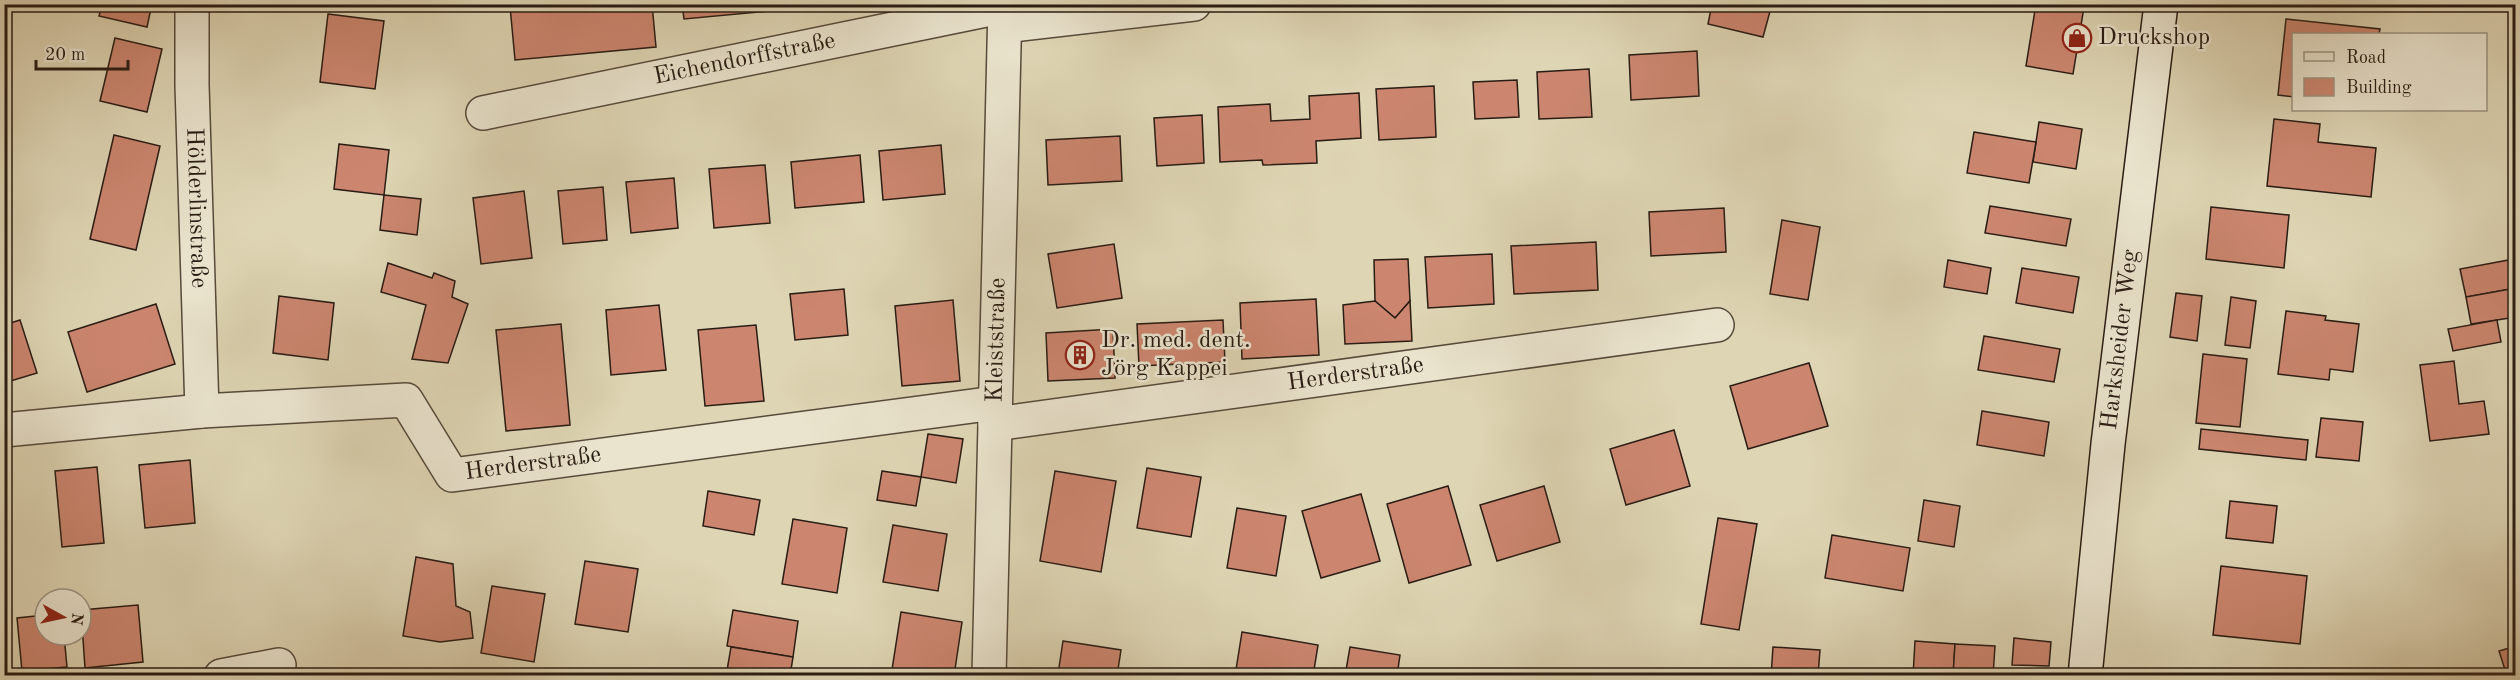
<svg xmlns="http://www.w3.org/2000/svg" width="2520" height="680" font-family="'Old Standard TT',serif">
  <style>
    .building { fill: #cc8670; stroke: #291c13; stroke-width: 1.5 }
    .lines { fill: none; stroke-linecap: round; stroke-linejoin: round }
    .street-casing { stroke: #564a3b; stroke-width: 36 }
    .secondary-casing { stroke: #291c13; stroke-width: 36 }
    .street { stroke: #eae4ce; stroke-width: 33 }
    .secondary { stroke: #eae4ce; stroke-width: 33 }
    .labels { text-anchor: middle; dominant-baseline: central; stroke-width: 5; stroke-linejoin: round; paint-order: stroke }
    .poi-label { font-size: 24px; fill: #291c13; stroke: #eae4ce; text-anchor: start }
    .street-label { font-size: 24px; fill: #291c13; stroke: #eae4ce }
  </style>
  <rect width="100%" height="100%" fill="#ded5b4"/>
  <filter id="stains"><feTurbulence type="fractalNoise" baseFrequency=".00333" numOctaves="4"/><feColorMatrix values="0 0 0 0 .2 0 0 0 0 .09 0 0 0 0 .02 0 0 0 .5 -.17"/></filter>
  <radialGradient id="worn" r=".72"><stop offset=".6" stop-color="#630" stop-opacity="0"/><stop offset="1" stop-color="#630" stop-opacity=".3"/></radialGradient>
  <!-- building -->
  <g class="building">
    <path d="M102 4H152L147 27 99 16Z"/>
    <path d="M523 4H652L656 47 515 60 510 6Z"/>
    <path d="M682 4H824V6L684 19Z"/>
    <path d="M1712 4H1772L1763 37 1708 24Z"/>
    <path d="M2036 4H2067L2084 7 2073 74 2026 66Z"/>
    <path d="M328 14 384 21 375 89 320 82Z"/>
    <path d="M2286 19 2380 29 2379 34H2294V97L2278 95Z"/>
    <path d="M115 38 162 49 147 112 100 101Z"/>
    <path d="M1697 51 1699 96 1631 100 1629 55Z"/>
    <path d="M1589 69 1592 117 1539 119 1537 72Z"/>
    <path d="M1517 80 1519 117 1475 119 1473 82Z"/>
    <path d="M1434 86 1436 137 1379 140 1376 89Z"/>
    <path d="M1359 93 1361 138 1316 141 1317 163 1263 165 1262 160 1220 162 1218 107 1270 104 1271 121 1310 119 1309 96Z"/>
    <path d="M1202 115 1204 163 1157 166 1154 118Z"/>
    <path d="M2274 119 2320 124 2318 142 2376 148 2371 197 2267 186Z"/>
    <path d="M2039 122 2082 129 2076 169 2033 162Z"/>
    <path d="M1974 132 2036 142 2029 183 1967 173Z"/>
    <path d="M114 135 160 146 136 250 90 239Z"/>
    <path d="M1120 136 1122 181 1048 185 1046 140Z"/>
    <path d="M339 144 389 150 384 195 334 189Z"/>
    <path d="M941 145 945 194 883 200 879 151Z"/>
    <path d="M860 155 864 202 795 208 791 162Z"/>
    <path d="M765 165 770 223 714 228 709 169Z"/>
    <path d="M674 178 678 228 631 233 626 182Z"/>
    <path d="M603 187 607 240 563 244 558 191Z"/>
    <path d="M524 191 532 258 481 264 473 198Z"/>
    <path d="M384 195 421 199 417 235 380 230Z"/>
    <path d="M1990 206 2071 219 2066 246 1985 233Z"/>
    <path d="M2211 207 2289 215 2284 268 2206 259Z"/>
    <path d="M1724 208 1726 252 1651 256 1649 212Z"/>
    <path d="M1782 220 1820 227 1808 300 1770 294Z"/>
    <path d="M1596 242 1598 290 1514 294 1511 246Z"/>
    <path d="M1114 244 1122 298 1057 308 1048 254Z"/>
    <path d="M1492 254 1494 304 1428 308 1425 257Z"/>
    <path d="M1408 259 1410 301 1395 318 1375 301 1374 260Z"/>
    <path d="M2514 259 2516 288 2466 297 2460 269Z"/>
    <path d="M1948 260 1991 268 1987 294 1944 287Z"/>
    <path d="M388 263 432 278 434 273 455 281 452 297 468 304 448 363 412 359 426 305 381 292Z"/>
    <path d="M2022 268 2079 277 2073 313 2016 303Z"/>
    <path d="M2516 288V317L2471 324 2466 297Z"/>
    <path d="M844 289 848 335 795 340 790 294Z"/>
    <path d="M2176 293 2202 296 2197 341 2170 337Z"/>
    <path d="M279 296 334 303 328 360 273 353Z"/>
    <path d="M2231 297 2256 301 2250 348 2225 345Z"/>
    <path d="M1316 299 1319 355 1242 359 1240 303Z"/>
    <path d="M953 300 960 381 902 386 895 306Z"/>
    <path d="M1375 301 1395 318 1410 301 1412 341 1345 344 1343 305Z"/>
    <path d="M156 304 175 364 87 392 68 332Z"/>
    <path d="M659 305 666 370 611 375 606 310Z"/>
    <path d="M2286 311 2326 316 2325 320 2359 324 2353 372 2330 369 2329 380 2278 374Z"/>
    <path d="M20 320 37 373 4 383V325Z"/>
    <path d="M1223 320 1225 362 1139 366 1137 324Z"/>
    <path d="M2497 320 2501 342 2453 351 2448 329Z"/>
    <path d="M561 324 570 425 506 431 496 330Z"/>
    <path d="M756 325 764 401 705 406 698 330Z"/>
    <path d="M1113 329 1115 378 1048 381 1046 333Z"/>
    <path d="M1984 336 2060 349 2054 382 1978 370Z"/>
    <path d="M2203 354 2247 359 2240 427 2196 423Z"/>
    <path d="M2454 361 2459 404 2484 401 2489 434 2430 441 2420 365Z"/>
    <path d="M1809 363 1828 426 1748 449 1730 386Z"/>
    <path d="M1982 411 2049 422 2044 456 1977 445Z"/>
    <path d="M2321 418 2363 422 2359 461 2316 457Z"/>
    <path d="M2201 429 2308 440 2306 460 2199 449Z"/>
    <path d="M1674 430 1690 486 1626 505 1610 449Z"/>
    <path d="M928 434 963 439 956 483 921 477Z"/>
    <path d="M190 460 195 523 145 528 139 465Z"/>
    <path d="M97 467 104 543 62 547 55 471Z"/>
    <path d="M1147 468 1201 477 1191 537 1137 528Z"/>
    <path d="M882 471 921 477 916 506 877 500Z"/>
    <path d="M1055 471 1116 481 1101 572 1040 561Z"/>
    <path d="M1448 486 1471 565 1409 583 1387 504Z"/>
    <path d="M1544 486 1560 542 1497 561 1480 505Z"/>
    <path d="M708 491 760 500 754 535 703 526Z"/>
    <path d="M1361 494 1380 561 1321 578 1302 511Z"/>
    <path d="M1924 500 1960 506 1954 547 1918 541Z"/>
    <path d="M2230 501 2277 506 2273 543 2226 538Z"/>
    <path d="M1237 508 1286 516 1276 576 1227 568Z"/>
    <path d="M1718 518 1757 524 1739 630 1701 624Z"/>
    <path d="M793 519 847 528 837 593 782 584Z"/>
    <path d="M893 525 947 534 938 591 883 582Z"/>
    <path d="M1832 535 1910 548 1903 591 1825 578Z"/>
    <path d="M416 557 453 564 456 606 470 612 473 638 440 642 403 636Z"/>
    <path d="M585 561 638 569 628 632 575 624Z"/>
    <path d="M2221 566 2307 576 2300 644 2213 635Z"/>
    <path d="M492 586 545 594 534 662 481 653Z"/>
    <path d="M138 605 143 662 85 668 81 610Z"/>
    <path d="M733 610 798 621 793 657 727 646Z"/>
    <path d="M901 612 962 622 954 676H891Z"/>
    <path d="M45 615V635H64L67 667 22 671 17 618Z"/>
    <path d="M1242 632 1318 645 1313 676H1235Z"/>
    <path d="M2014 638 2051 642 2049 666 2012 665Z"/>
    <path d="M1063 641 1121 650 1117 676 1058 674Z"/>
    <path d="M1915 641 1955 644 1953 676H1913Z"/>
    <path d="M1955 644 1995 646 1993 676H1953Z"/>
    <path d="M2516 646V676H2507L2499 651Z"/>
    <path d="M731 647 793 657 790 676H726Z"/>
    <path d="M1350 647 1400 655 1397 676H1345Z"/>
    <path d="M1773 647 1820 650 1818 676H1771Z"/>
  </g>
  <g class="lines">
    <!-- street casing -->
    <g class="street-casing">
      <g id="street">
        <path id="s1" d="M192 4V85L202 411"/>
        <path d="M1005 26 1194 4"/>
        <path id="s2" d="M483 113 1005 6"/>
        <path id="s3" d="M995 424 1717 325"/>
        <path id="s4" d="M4 430 202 411 406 400 452 475 995 403"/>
        <path d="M221 676 279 665"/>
        <path id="s5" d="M989 676 1005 4"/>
      </g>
    </g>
    <!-- secondary casing -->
    <g class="secondary-casing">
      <g id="secondary">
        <path id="s6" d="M2085 676 2108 444 2161 4"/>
      </g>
    </g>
    <!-- street -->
    <use href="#street" class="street"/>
    <!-- secondary -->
    <use href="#secondary" class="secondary"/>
  </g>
  <!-- icons -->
  <defs>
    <g id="shop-ring" transform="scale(1.5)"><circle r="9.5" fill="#eae4ce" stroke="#8f2418" stroke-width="1.5"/><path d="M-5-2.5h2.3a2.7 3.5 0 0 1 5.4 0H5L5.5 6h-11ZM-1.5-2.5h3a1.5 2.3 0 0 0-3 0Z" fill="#8f2418"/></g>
    <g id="building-ring" transform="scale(1.5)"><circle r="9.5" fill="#eae4ce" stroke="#8f2418" stroke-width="1.5"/><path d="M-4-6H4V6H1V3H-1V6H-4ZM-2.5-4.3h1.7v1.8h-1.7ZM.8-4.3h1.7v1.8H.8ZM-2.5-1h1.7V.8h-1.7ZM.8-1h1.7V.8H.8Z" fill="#8f2418"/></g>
  </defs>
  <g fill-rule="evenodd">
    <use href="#shop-ring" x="2077" y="38"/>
    <use href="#building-ring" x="1080" y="355"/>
  </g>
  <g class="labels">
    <!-- poi labels -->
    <g class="poi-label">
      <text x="2098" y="38">Druckshop</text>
      <text x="1101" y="341">Dr. med. dent.<tspan x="1101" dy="28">Jörg Kappei</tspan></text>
    </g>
    <!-- street labels -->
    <g class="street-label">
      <text stroke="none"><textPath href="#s2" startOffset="267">Eichendorffstraße</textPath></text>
      <text stroke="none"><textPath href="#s1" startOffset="204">Hölderlinstraße</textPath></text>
      <text stroke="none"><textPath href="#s5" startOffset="336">Kleiststraße</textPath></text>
      <text stroke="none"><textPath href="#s6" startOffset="338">Harksheider Weg</textPath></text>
      <text stroke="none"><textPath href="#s3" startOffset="364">Herderstraße</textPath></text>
      <text stroke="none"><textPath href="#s4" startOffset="573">Herderstraße</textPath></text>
    </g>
  </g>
  <!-- margin -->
  <rect width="2520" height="680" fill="none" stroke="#ded5b4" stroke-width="24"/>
  <rect x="6" y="6" width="2508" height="668" fill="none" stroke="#291c13" stroke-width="3"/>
  <rect x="12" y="12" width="2496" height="656" fill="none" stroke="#291c13" stroke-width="1.5"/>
  <!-- legend -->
  <rect x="2292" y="33" width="195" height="78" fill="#eae4ce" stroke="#9d9483" stroke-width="1.5"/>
  <rect x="2304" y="52" width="30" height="9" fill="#eae4ce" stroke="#9d9483" stroke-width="1.5"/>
  <text x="2346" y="63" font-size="18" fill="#291c13">Road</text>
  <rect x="2304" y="78" width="30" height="18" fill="#cc8670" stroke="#9d9483" stroke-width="1.5"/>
  <text x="2346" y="93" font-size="18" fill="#291c13">Building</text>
  <!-- north arrow -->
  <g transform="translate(63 617) rotate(98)"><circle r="28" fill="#eae4ce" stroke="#9d9483" stroke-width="1.5"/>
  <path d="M0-4.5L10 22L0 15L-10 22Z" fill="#8f2418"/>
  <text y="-9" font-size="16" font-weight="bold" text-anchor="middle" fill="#291c13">N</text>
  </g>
  <!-- scale -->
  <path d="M36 60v9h92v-9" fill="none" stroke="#291c13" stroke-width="3"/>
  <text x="45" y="60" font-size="18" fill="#291c13" stroke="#eae4ce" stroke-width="4.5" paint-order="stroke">20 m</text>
  <rect width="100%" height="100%" filter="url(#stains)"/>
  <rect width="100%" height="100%" fill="url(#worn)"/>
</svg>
